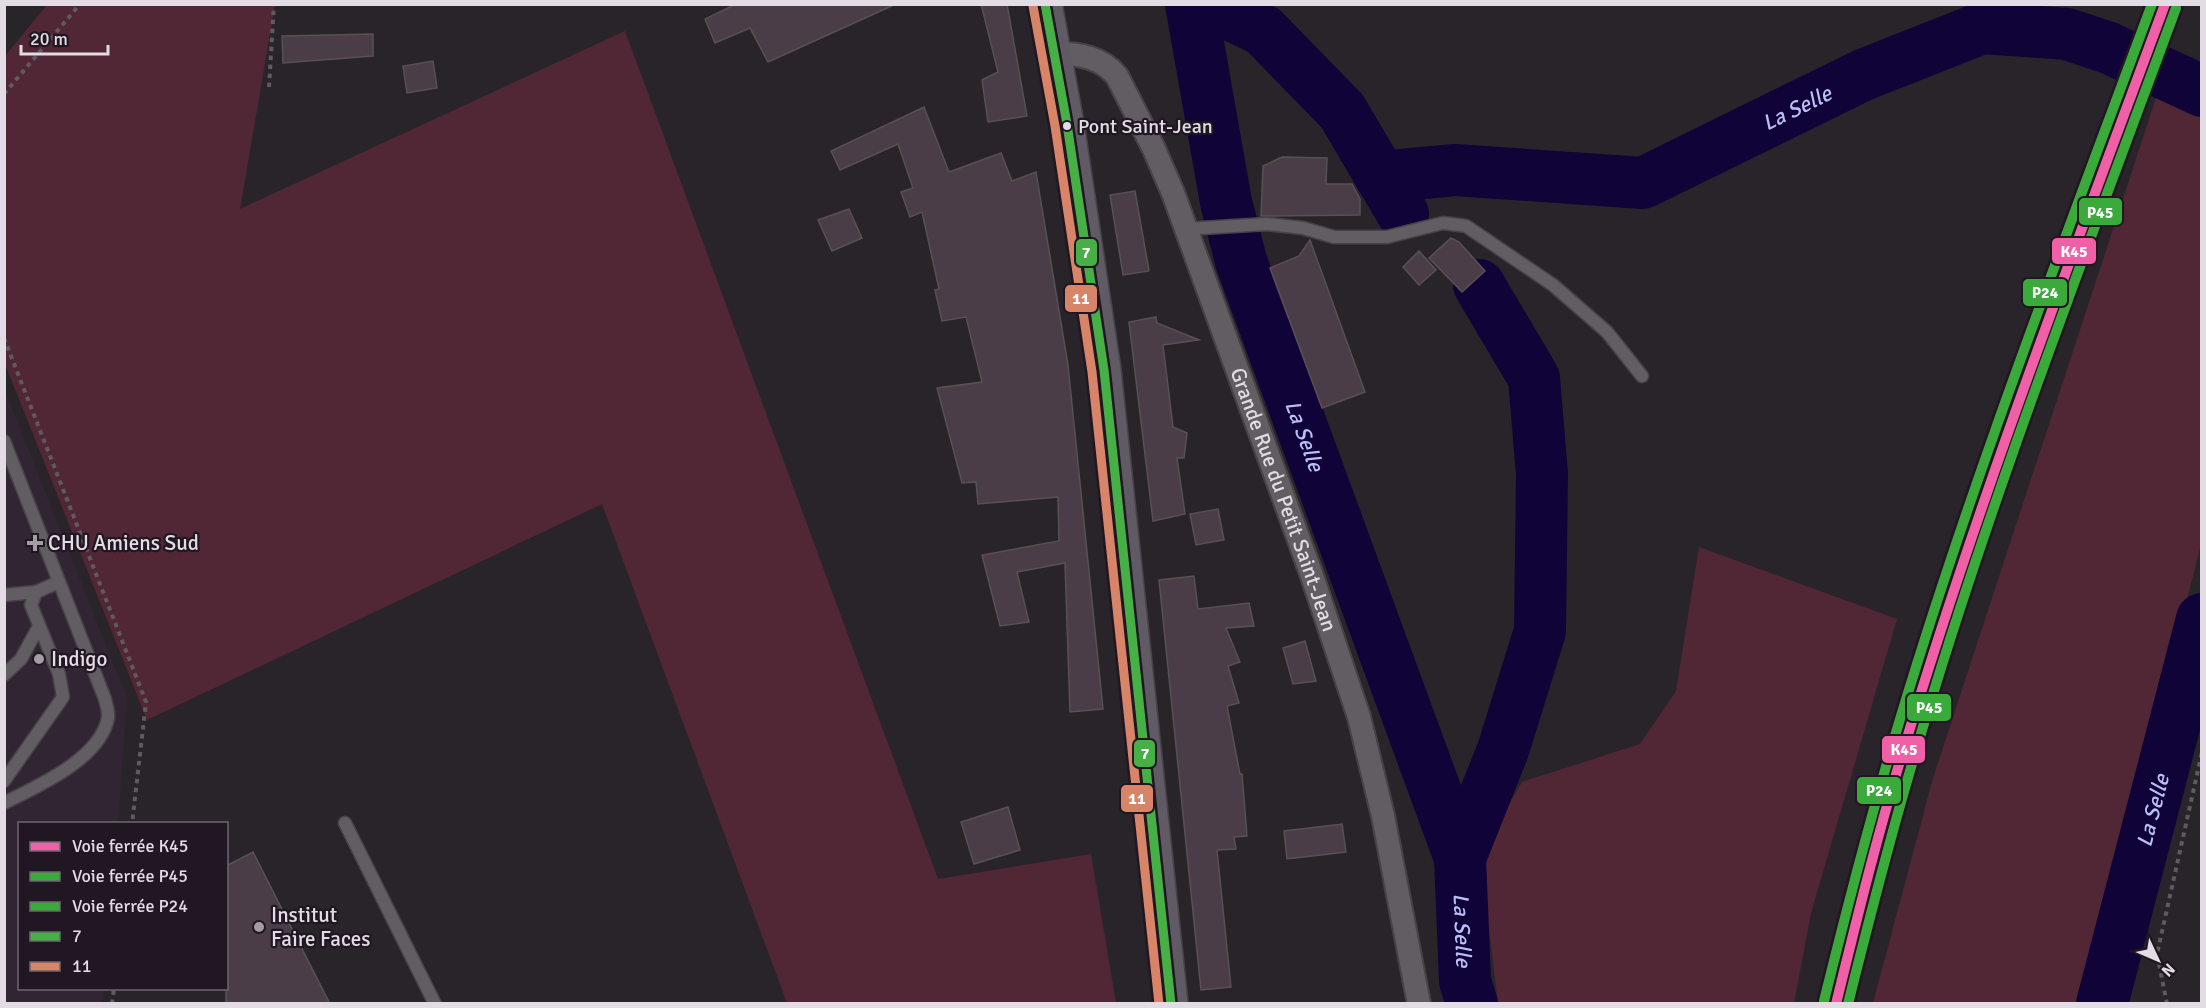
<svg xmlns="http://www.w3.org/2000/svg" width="2206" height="1008" font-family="Signika,sans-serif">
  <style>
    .built { fill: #322533 }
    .green { fill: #512735 }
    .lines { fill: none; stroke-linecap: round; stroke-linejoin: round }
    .river { stroke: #100338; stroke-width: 52 }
    .building { fill: #4b3d47; stroke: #575156; stroke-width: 1.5 }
    .service-casing { stroke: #474248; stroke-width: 15 }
    .minor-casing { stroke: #474248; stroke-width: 26 }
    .primary-casing { stroke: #474248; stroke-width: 36 }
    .path { stroke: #5e5a5e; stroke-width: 4; stroke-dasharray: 4.5 4.5; stroke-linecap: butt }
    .service { stroke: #615d62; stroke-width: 12 }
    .minor { stroke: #615d62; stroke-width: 22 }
    .primary { stroke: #605a64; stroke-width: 33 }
    .bus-1-casing { stroke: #201722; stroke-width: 14 }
    .bus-2-casing { stroke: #201722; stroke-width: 14 }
    .bus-1 { stroke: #46b046; stroke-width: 9 }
    .bus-2 { stroke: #d88469; stroke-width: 9 }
    .rail-1-casing { stroke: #201722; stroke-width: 15 }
    .rail-2-casing { stroke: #201722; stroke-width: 15 }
    .rail-3-casing { stroke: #201722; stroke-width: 15 }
    .rail-1 { stroke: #ef60a7; stroke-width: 10 }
    .rail-2 { stroke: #3aab3a; stroke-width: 10 }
    .rail-3 { stroke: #3aab3a; stroke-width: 10 }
    .bus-dot { fill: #e3dce4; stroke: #201722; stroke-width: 2 }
    .poi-dot { fill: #a29ca3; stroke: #201722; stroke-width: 2 }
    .labels { text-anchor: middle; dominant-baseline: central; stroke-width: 4.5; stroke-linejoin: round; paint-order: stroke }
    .bus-label { font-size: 20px; fill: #e3dce4; stroke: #201722; text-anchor: start }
    .street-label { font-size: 21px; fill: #e3dce4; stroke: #201722 }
    .poi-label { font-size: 21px; fill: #e3dce4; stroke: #201722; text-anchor: start }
    .water-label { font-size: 22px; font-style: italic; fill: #bcbef6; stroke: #201722 }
    .line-badge { stroke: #201722; stroke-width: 2 }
    .badge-label { font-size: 16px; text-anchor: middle; font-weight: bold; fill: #fff }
  </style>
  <rect width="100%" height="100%" fill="#292429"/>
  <!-- built -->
  <path class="built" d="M4 388 127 698 118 823 20 824V988L104 989 102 1003H5Z"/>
  <!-- green -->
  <g class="green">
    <path d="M47 5H275L240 209 625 31 938 879 1091 854 1116 1003H787L602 504 147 720 5 364V56Z"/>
    <path d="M2158 92 2201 117V545L2081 1003H1873L1933 778Z"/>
    <path d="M1699 547 1897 619 1811 913 1794 1003H1498L1480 854 1522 782 1640 744 1676 691Z"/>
  </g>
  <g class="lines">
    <!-- river -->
    <g class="river">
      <path id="s1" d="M1191 4 1226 202 1241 261 1460 858 1465 981 1472 1004"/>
      <path d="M1207 4 1263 30 1342 111 1403 214"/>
      <path id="s2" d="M1381 177 1455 170 1643 183 1863 75 1982 28 2067 34 2109 48 2202 91"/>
      <path d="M1460 858 1503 750 1540 631 1542 474 1534 378 1479 285"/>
      <path id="s3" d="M2102 1004 2202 619"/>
    </g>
  </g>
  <!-- building -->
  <g class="building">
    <path d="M736 4H896L768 62 750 28 715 43 705 19Z"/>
    <path d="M981 4H1007L1027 116 988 122 982 80 998 72Z"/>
    <path d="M373 34V56L283 63 282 36Z"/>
    <path d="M433 61 437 88 407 93 403 66Z"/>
    <path d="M924 107 949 172 1001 153 1012 181 1036 172 1068 365 1103 709 1070 712 1065 563 1017 572 1029 622 1000 626 982 555 1059 541 1058 497 978 504 976 482 962 483 937 388 982 382 966 317 942 321 935 290 939 289 922 212 910 217 901 192 913 188 898 144 840 170 831 151Z"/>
    <path d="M1282 157 1327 158 1326 184H1352L1360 199V215L1261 216 1263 166Z"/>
    <path d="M1135 191 1149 271 1123 275 1110 195Z"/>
    <path d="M849 209 862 238 832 251 818 220Z"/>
    <path d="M1451 238 1459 242 1485 271 1462 292 1429 258Z"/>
    <path d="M1310 240 1365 392 1322 408 1270 268 1299 256Z"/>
    <path d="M1419 251 1436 270 1419 285 1403 267Z"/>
    <path d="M1156 317 1157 323 1199 340 1163 345 1173 427 1187 433 1184 458H1177L1185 514 1153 521 1129 322Z"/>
    <path d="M1218 509 1224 540 1196 545 1190 514Z"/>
    <path d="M1194 576 1198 609 1249 603 1254 626 1226 628 1240 662 1228 666 1239 703 1227 706 1240 774H1242L1247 836 1234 837 1236 849 1217 850 1231 987 1201 990 1159 580Z"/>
    <path d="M1305 641 1316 681 1293 684 1283 648Z"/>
    <path d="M1008 807 1020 850 974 864 961 822Z"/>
    <path d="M1342 824 1346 852 1287 859 1284 831Z"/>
    <path d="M253 852 330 1004H226V866Z"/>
  </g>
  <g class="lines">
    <!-- service casing -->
    <g class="service-casing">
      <g id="service">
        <path d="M1186 229 1267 224 1303 228 1334 237H1387L1443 223 1466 226 1553 285 1607 332 1642 376"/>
        <path d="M4 441 105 699C106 704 109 712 108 718 100 759 38 786 4 803"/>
        <path d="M4 595 36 592"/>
        <path d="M4 675 21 659 38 628"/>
        <path d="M4 781 63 697 59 674 31 605 36 592 59 582"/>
        <path d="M345 823 435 1004"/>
      </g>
    </g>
    <!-- minor casing -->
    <g class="minor-casing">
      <g id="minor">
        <path id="s4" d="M1055 53C1080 54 1101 57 1117 76L1154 149 1173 193 1311 573 1359 717 1383 816 1419 1004"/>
      </g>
    </g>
    <!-- primary casing -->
    <g class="primary-casing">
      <path id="primary" d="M1045 4 1067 124 1104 370 1171 1004"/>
    </g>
    <!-- path -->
    <g class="path">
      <path d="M269 87 274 4"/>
      <path d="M4 94 80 4"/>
      <path d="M4 338 146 702 132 824"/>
      <path d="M112 1004 114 988"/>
      <path d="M2167 1004 2157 954 2202 752"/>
    </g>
    <!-- service -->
    <use href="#service" class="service"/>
    <!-- minor -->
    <use href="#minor" class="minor"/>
    <!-- primary -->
    <use href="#primary" class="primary"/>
    <!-- bus-1 casing -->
    <g class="bus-1-casing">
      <path id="bus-1" d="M1045 4 1067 124 1104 370 1171 1004"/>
    </g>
    <!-- bus-2 casing -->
    <g class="bus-2-casing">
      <path id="bus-2" d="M1033 6 1055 126 1092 372 1159 1004"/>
    </g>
    <!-- bus-1 -->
    <use href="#bus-1" class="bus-1"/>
    <!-- bus-2 -->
    <use href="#bus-2" class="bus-2"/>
    <!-- rail-1 casing -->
    <g class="rail-1-casing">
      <path id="rail-1" d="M1836 1004C1857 918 1878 832 1904 748 1980 496 2074 251 2165 4"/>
    </g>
    <!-- rail-2 casing -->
    <g class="rail-2-casing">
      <path id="rail-2" d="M1848 1004C1869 920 1890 837 1915 754 1989 501 2085 255 2176 8"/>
    </g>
    <!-- rail-3 casing -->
    <g class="rail-3-casing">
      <path id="rail-3" d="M1824 1001C1845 916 1867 830 1892 746 1966 495 2061 250 2152 4"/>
    </g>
    <!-- rail-1 -->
    <use href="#rail-1" class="rail-1"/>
    <!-- rail-2 -->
    <use href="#rail-2" class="rail-2"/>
    <!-- rail-3 -->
    <use href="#rail-3" class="rail-3"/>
  </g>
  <!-- markers -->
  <circle class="bus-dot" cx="1067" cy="126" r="5"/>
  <g class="poi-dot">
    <path d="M32 534h6v6h6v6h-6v6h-6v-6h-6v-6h6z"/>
    <circle cx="39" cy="659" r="6"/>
    <circle cx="259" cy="927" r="6"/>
  </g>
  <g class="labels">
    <!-- bus labels -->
    <g class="bus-label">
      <text x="1078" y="126">Pont Saint-Jean</text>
    </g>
    <!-- street labels -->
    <g class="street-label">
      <text stroke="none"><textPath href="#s4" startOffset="524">Grande Rue du Petit Saint-Jean</textPath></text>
    </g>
    <!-- poi labels -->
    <g class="poi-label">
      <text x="48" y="543">CHU Amiens Sud</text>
      <text x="51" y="659">Indigo</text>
      <text x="271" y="915">Institut<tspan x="271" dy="24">Faire Faces</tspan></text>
    </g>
    <!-- water labels -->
    <g class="water-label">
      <text stroke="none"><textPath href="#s2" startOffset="434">La Selle</textPath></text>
      <text stroke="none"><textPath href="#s1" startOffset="448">La Selle</textPath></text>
      <text stroke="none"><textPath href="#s3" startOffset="200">La Selle</textPath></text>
      <text stroke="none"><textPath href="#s1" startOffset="970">La Selle</textPath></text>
    </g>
  </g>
  <g class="line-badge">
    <rect x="2078" y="197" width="45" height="29" rx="6" fill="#3aab3a"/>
    <rect x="2051" y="237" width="46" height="28" rx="6" fill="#ef60a7"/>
    <rect x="1075" y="238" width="23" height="29" rx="6" fill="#46b046"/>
    <rect x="2022" y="278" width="46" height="29" rx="6" fill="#3aab3a"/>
    <rect x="1064" y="284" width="34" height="29" rx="6" fill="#d88469"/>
    <rect x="1906" y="693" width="46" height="29" rx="6" fill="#3aab3a"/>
    <rect x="1881" y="735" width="45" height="29" rx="6" fill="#ef60a7"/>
    <rect x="1133" y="739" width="23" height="29" rx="6" fill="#46b046"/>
    <rect x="1856" y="776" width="46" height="29" rx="6" fill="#3aab3a"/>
    <rect x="1120" y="784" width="34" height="29" rx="6" fill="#d88469"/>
  </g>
  <g class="badge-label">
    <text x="2100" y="218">P45</text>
    <text x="2074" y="257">K45</text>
    <text x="1086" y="258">7</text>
    <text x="2045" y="298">P24</text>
    <text x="1081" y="304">11</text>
    <text x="1929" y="713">P45</text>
    <text x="1904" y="755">K45</text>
    <text x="1145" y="759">7</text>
    <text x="1879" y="796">P24</text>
    <text x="1137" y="804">11</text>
  </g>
  <!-- border -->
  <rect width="2206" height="1008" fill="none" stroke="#e3dce4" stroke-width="12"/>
  <!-- legend -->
  <rect x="18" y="822" width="210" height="168" fill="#201722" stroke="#6e6670" stroke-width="1.5"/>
  <rect x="30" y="842" width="30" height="9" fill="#ef60a7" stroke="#6e6670" stroke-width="1.5"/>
  <text x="72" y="852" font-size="18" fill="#e3dce4">Voie ferrée K45</text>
  <rect x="30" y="872" width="30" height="9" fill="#3aab3a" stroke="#6e6670" stroke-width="1.5"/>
  <text x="72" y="882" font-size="18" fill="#e3dce4">Voie ferrée P45</text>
  <rect x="30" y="902" width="30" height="9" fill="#3aab3a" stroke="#6e6670" stroke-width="1.5"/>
  <text x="72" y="912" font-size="18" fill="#e3dce4">Voie ferrée P24</text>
  <rect x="30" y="932" width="30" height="9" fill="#46b046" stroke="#6e6670" stroke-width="1.5"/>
  <text x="72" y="942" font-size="18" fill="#e3dce4">7</text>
  <rect x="30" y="962" width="30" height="9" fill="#d88469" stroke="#6e6670" stroke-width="1.5"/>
  <text x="72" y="972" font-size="18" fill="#e3dce4">11</text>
  <!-- north arrow -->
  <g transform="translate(2158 960) rotate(134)" stroke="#201722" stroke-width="4.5" paint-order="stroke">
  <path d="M0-4.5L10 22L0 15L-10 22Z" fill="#e3dce4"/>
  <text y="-9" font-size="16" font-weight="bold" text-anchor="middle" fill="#e3dce4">N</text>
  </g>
  <!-- scale -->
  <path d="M21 45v9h87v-9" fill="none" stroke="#e3dce4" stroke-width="3"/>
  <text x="30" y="45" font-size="18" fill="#e3dce4" stroke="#201722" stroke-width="4.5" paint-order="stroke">20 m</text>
</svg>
